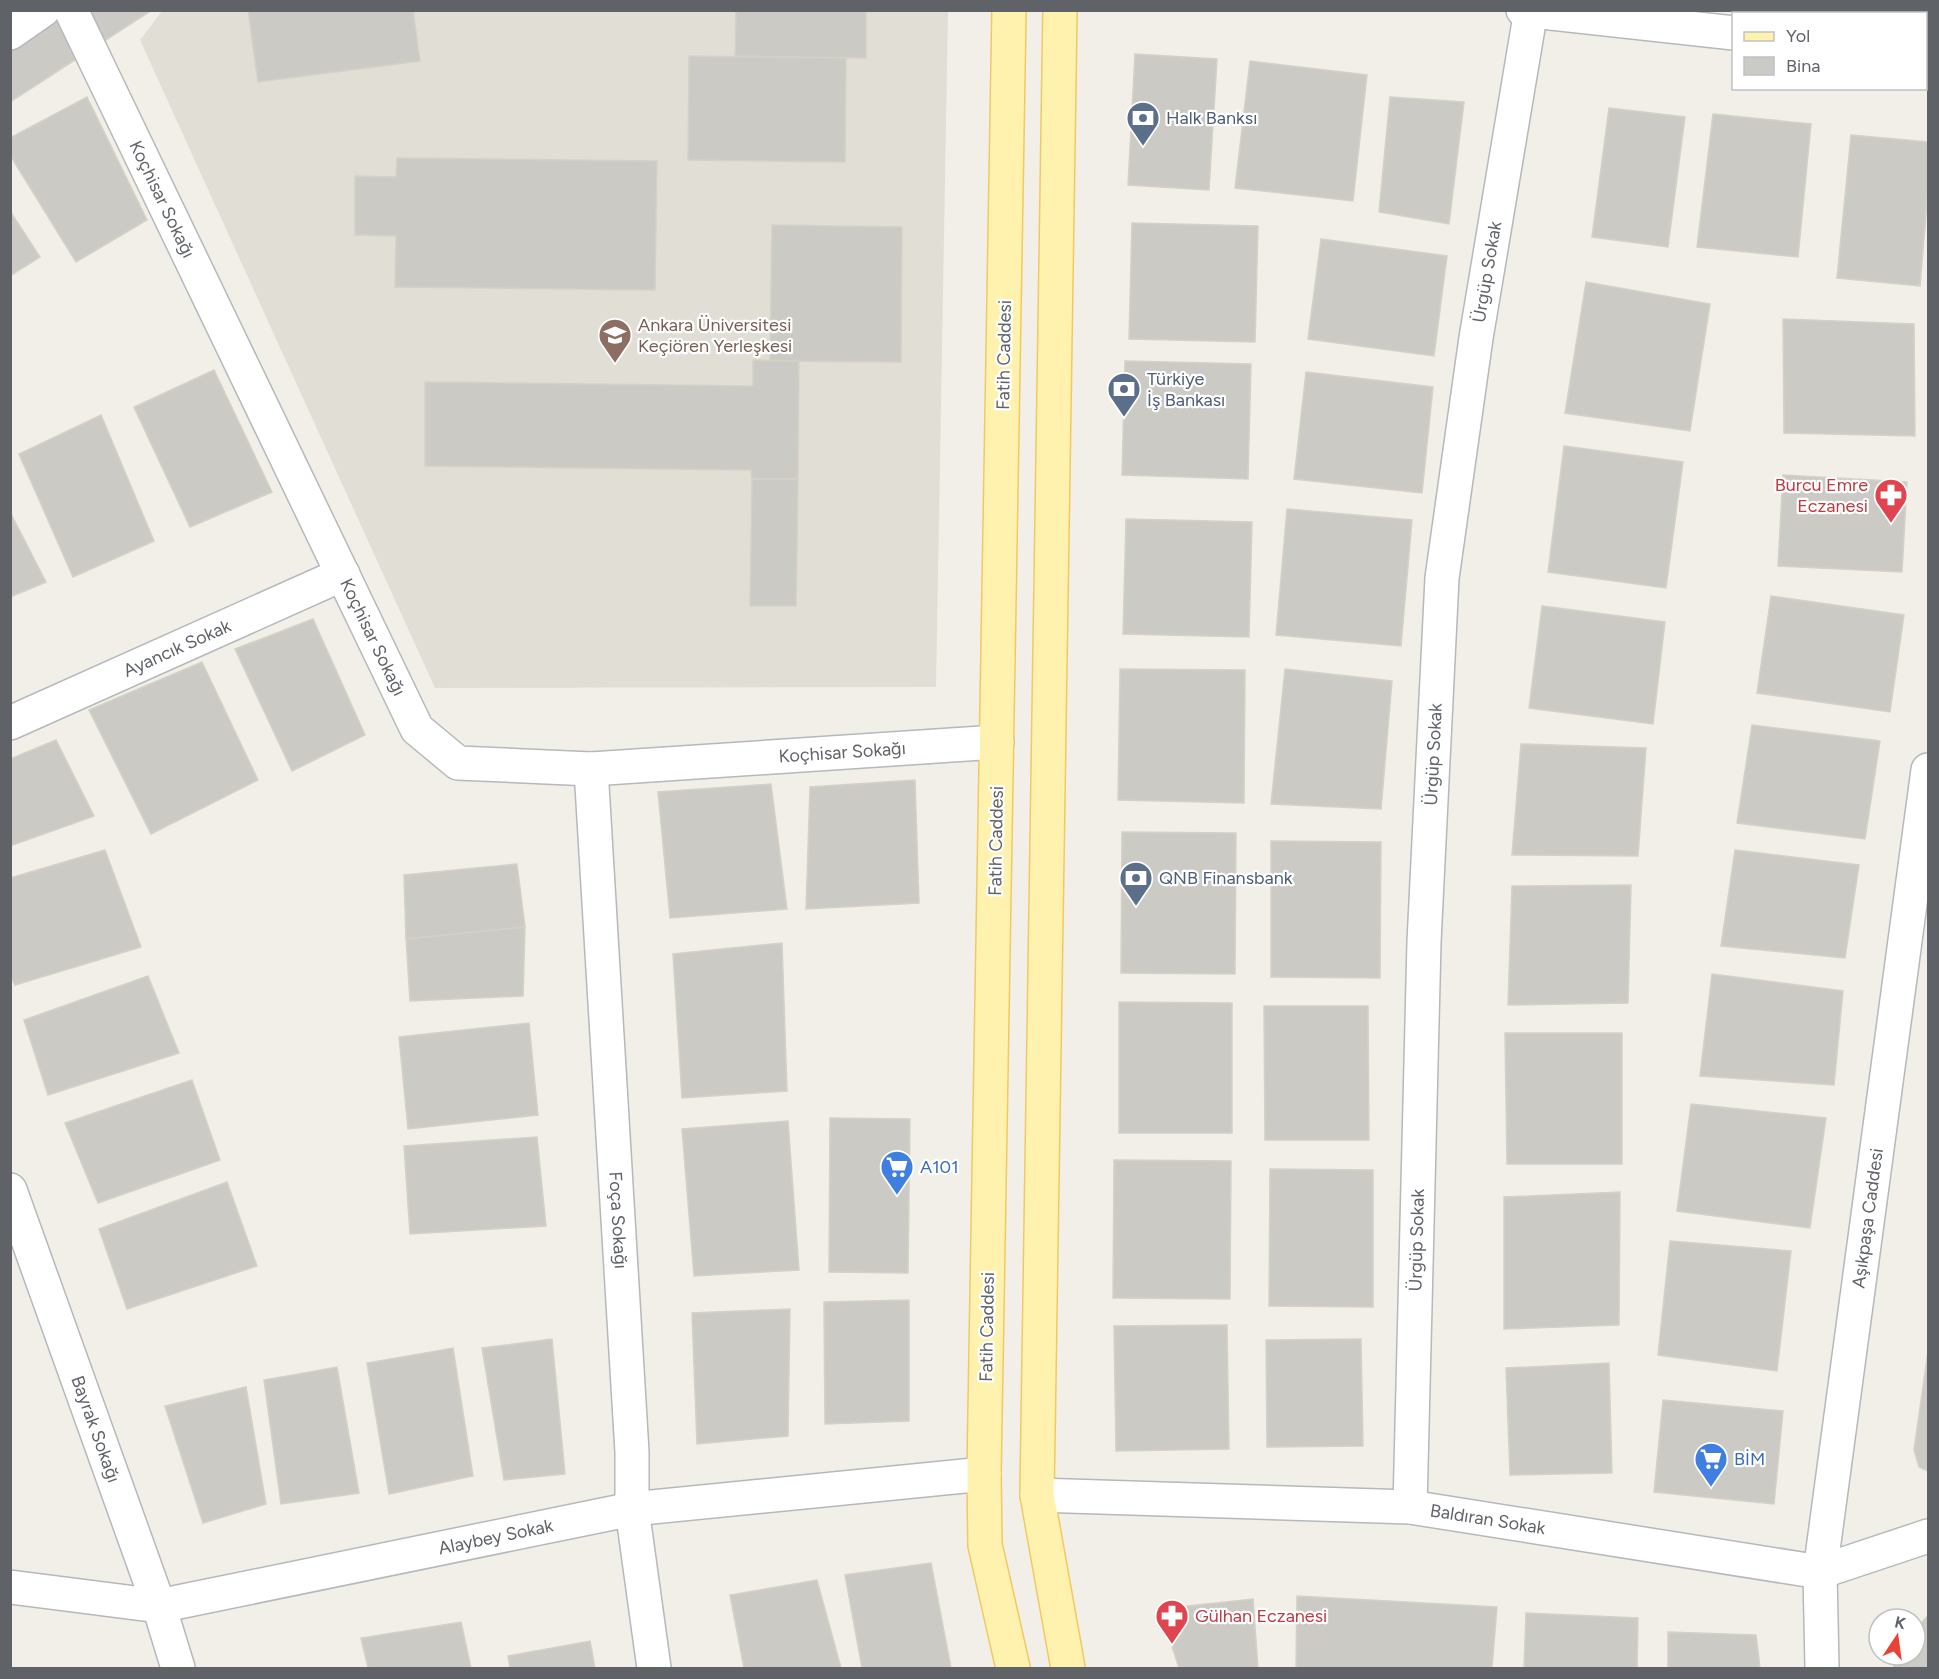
<svg xmlns="http://www.w3.org/2000/svg" width="1939" height="1679" font-family="Figtree,sans-serif">
  <style>
    .education { fill: #e1ded6 }
    .building { fill: #cccac5; stroke: #d6d1c6; stroke-width: 1.5 }
    .lines { fill: none; stroke-linecap: round; stroke-linejoin: round }
    .minor-casing { stroke: #b5b8bc; stroke-width: 36 }
    .major-casing { stroke: #f2c960; stroke-width: 36 }
    .minor { stroke: #fff; stroke-width: 33 }
    .major { stroke: #fff2af; stroke-width: 33 }
    .labels { text-anchor: middle; dominant-baseline: central; stroke-width: 4.5; stroke-linejoin: round; paint-order: stroke }
    .service-label { font-size: 18px; fill: #4e5e75; stroke: #fff; text-anchor: start }
    .street-label { font-size: 18px; fill: #5f6368; stroke: #fff }
    .education-label { font-size: 18px; fill: #785e54; stroke: #fff; text-anchor: start }
    .health-label { font-size: 18px; fill: #be3a42; stroke: #fff; text-anchor: end }
    .shop-label { font-size: 18px; fill: #366cbe; stroke: #fff; text-anchor: start }
  </style>
  <rect width="100%" height="100%" fill="#f1efe8"/>
  <!-- education -->
  <path class="education" d="M163 10 948 11 936 687 435 688 140 40Z"/>
  <!-- building -->
  <g class="building">
    <path d="M10 10H152L10 102Z"/>
    <path d="M248 10H413L420 61 258 82Z"/>
    <path d="M736 10H866V58L735 56Z"/>
    <path d="M1135 54 1217 59 1209 190 1128 185Z"/>
    <path d="M689 56 846 58 845 162 688 160Z"/>
    <path d="M1250 61 1367 75 1353 201 1235 188Z"/>
    <path d="M87 97 147 220 76 262 10 155V138Z"/>
    <path d="M1390 97 1464 102 1449 224 1379 212Z"/>
    <path d="M1609 108 1685 117 1668 247 1592 237Z"/>
    <path d="M1713 114 1811 124 1798 257 1697 247Z"/>
    <path d="M1851 135 1928 142V191L1920 286 1837 278Z"/>
    <path d="M397 158 657 161 655 290 395 287 396 236 355 235V176L396 177Z"/>
    <path d="M10 211 40 257 10 276Z"/>
    <path d="M1132 223 1258 226 1255 342 1129 339Z"/>
    <path d="M772 225 902 227 901 362 770 361Z"/>
    <path d="M1321 239 1447 256 1434 356 1308 339Z"/>
    <path d="M1586 282 1710 304 1690 431 1565 413Z"/>
    <path d="M1783 319 1914 324 1915 436 1784 433Z"/>
    <path d="M753 360 799 361 798 479H752L751 470 425 466V382L753 386Z"/>
    <path d="M1125 361 1251 364 1248 479 1122 475Z"/>
    <path d="M214 370 272 492 190 527 134 407Z"/>
    <path d="M1306 372 1433 387 1422 493 1294 479Z"/>
    <path d="M101 415 154 541 73 577 19 454Z"/>
    <path d="M1564 446 1683 462 1666 588 1548 572Z"/>
    <path d="M1783 475 1907 482 1902 572 1778 566Z"/>
    <path d="M752 479H798L796 606H750Z"/>
    <path d="M1287 509 1412 520 1401 646 1276 635Z"/>
    <path d="M10 512 46 582 10 597Z"/>
    <path d="M1126 519 1252 522 1249 637 1123 634Z"/>
    <path d="M1771 596 1904 615 1890 712 1757 693Z"/>
    <path d="M1542 606 1665 622 1653 724 1529 708Z"/>
    <path d="M313 619 365 735 292 771 235 649Z"/>
    <path d="M202 662 258 780 151 834 89 710Z"/>
    <path d="M1120 669 1245 670 1244 803 1118 800Z"/>
    <path d="M1285 669 1392 681 1381 809 1271 804Z"/>
    <path d="M1752 725 1880 741 1865 839 1737 823Z"/>
    <path d="M56 740 94 816 10 846V759Z"/>
    <path d="M1521 744 1646 748 1638 856 1512 855Z"/>
    <path d="M915 780 919 903 806 909 810 787Z"/>
    <path d="M771 784 787 909 670 918 658 792Z"/>
    <path d="M1122 832 1236 833 1235 974 1121 973Z"/>
    <path d="M1271 841 1381 842 1380 978 1271 977Z"/>
    <path d="M105 850 141 947 15 985 10 975V878Z"/>
    <path d="M1735 850 1859 865 1845 958 1721 946Z"/>
    <path d="M517 864 525 927 406 939 404 875Z"/>
    <path d="M1631 885 1628 1003 1508 1005 1512 886Z"/>
    <path d="M525 927 523 996 410 1001 406 939Z"/>
    <path d="M782 943 787 1091 682 1098 673 954Z"/>
    <path d="M1712 974 1843 991 1834 1085 1700 1076Z"/>
    <path d="M148 976 179 1053 48 1095 24 1020Z"/>
    <path d="M1119 1002 1232 1003V1133H1119Z"/>
    <path d="M1264 1006H1368L1369 1140H1265Z"/>
    <path d="M529 1023 538 1115 408 1129 399 1037Z"/>
    <path d="M1505 1033H1622V1164H1507Z"/>
    <path d="M192 1080 220 1160 98 1203 65 1123Z"/>
    <path d="M1691 1104 1826 1118 1810 1228 1677 1211Z"/>
    <path d="M830 1118 910 1119 908 1273 829 1272Z"/>
    <path d="M788 1121 799 1270 694 1276 682 1129Z"/>
    <path d="M537 1137 546 1226 410 1234 404 1146Z"/>
    <path d="M1114 1160 1231 1161 1230 1299 1113 1298Z"/>
    <path d="M1270 1169 1373 1170V1307L1269 1306Z"/>
    <path d="M227 1182 257 1266 127 1309 99 1229Z"/>
    <path d="M1620 1192 1619 1325 1504 1329V1197Z"/>
    <path d="M1670 1241 1791 1251 1777 1371 1658 1355Z"/>
    <path d="M909 1300V1421L825 1424 824 1302Z"/>
    <path d="M790 1309 788 1436 697 1444 692 1313Z"/>
    <path d="M1227 1325 1229 1449 1116 1451 1114 1326Z"/>
    <path d="M552 1339 565 1474 504 1480 482 1348Z"/>
    <path d="M1361 1339 1363 1446 1267 1447 1266 1340Z"/>
    <path d="M453 1348 473 1476 389 1494 367 1363Z"/>
    <path d="M1928 1351V1471L1919 1467 1914 1450Z"/>
    <path d="M1609 1363 1612 1473 1510 1475 1506 1368Z"/>
    <path d="M337 1367 359 1493 281 1504 264 1380Z"/>
    <path d="M246 1387 266 1504 203 1523 165 1406Z"/>
    <path d="M1663 1400 1783 1411 1774 1504 1654 1492Z"/>
    <path d="M931 1563 951 1668H862L845 1575Z"/>
    <path d="M817 1580 841 1668H744L730 1595Z"/>
    <path d="M1297 1596 1497 1607 1492 1668H1296Z"/>
    <path d="M1253 1599 1258 1668H1179L1160 1609Z"/>
    <path d="M1526 1613 1638 1618 1637 1668H1524Z"/>
    <path d="M1928 1615V1668H1893L1899 1655H1915V1631Z"/>
    <path d="M461 1622 471 1668H368L361 1638Z"/>
    <path d="M1668 1632 1756 1635 1760 1668H1668Z"/>
    <path d="M590 1641 595 1668H510L508 1656Z"/>
  </g>
  <g class="lines">
    <!-- minor casing -->
    <g class="minor-casing">
      <g id="minor">
        <path id="s1" d="M71 10 417 729 458 763 591 769 997 742"/>
        <path d="M1523 10 1734 33"/>
        <path d="M10 33 43 10"/>
        <path d="M1926 53 1928 54"/>
        <path id="s2" d="M10 723 343 574"/>
        <path id="s3" d="M591 769 632 1452V1509L654 1668"/>
        <path id="s4" d="M10 1190 159 1606 178 1668"/>
        <path id="s5" d="M1037 1495 1410 1507 1820 1572 1928 1536"/>
        <path id="s6" d="M1410 1507 1424 942 1442 578 1476 338 1531 10"/>
        <path id="s7" d="M10 1587 159 1606 632 1509 984 1474"/>
        <path id="s8" d="M1822 1668 1820 1572 1928 770"/>
      </g>
    </g>
    <!-- major casing -->
    <g class="major-casing">
      <g id="major">
        <path d="M1009 10 984 1474 985 1545 1013 1668"/>
        <path d="M1060 10 1037 1495 1068 1668"/>
      </g>
    </g>
    <!-- minor -->
    <use href="#minor" class="minor"/>
    <!-- major -->
    <use href="#major" class="major"/>
  </g>
  <!-- icons -->
  <defs>
    <g id="bank-pin" transform="scale(1.725)"><path d="M0 17L-7.5 6A9.5 9.5 0 1 1 7.5 6Z" fill="#5c6f8a" stroke="#fff"/><path d="M-6-4H6V4H-6ZM0-2.3a2.3 2.3 0 1 0 0 4.6a2.3 2.3 0 1 0 0-4.6Z" fill="#fff"/></g>
    <g id="university-pin" transform="scale(1.725)"><path d="M0 17L-7.5 6A9.5 9.5 0 1 1 7.5 6Z" fill="#8d6e63" stroke="#fff"/><path d="M0-5L7-2L0 1L-7-2ZM-4 1L0 2.5L4 1V4Q0 6-4 4Z" fill="#fff"/></g>
    <g id="pharmacy-pin" transform="scale(1.725)"><path d="M0 17L-7.5 6A9.5 9.5 0 1 1 7.5 6Z" fill="#e0444e" stroke="#fff"/><path d="M-2-6h4v4h4v4h-4v4h-4v-4h-4v-4h4Z" fill="#fff"/></g>
    <g id="supermarket-pin" transform="scale(1.725)"><path d="M0 17L-7.5 6A9.5 9.5 0 1 1 7.5 6Z" fill="#3f7fe0" stroke="#fff"/><path d="M-6-5.5h2.5l.6 2H6L4.5 2H-2.5L-4.4-4H-6ZM-1.5 3.2a1.3 1.3 0 1 0 .1 0ZM3 3.2a1.3 1.3 0 1 0 .1 0Z" fill="#fff"/></g>
  </defs>
  <g fill-rule="evenodd">
    <use href="#bank-pin" x="1143" y="118"/>
    <use href="#university-pin" x="615" y="335"/>
    <use href="#bank-pin" x="1124" y="389"/>
    <use href="#pharmacy-pin" x="1891" y="495"/>
    <use href="#bank-pin" x="1136" y="878"/>
    <use href="#supermarket-pin" x="897" y="1167"/>
    <use href="#supermarket-pin" x="1711" y="1459"/>
    <use href="#pharmacy-pin" x="1172" y="1616"/>
  </g>
  <g class="labels">
    <!-- service labels -->
    <g class="service-label">
      <text x="1166" y="118">Halk Banksı</text>
      <text x="1147" y="379">Türkiye<tspan x="1147" dy="21">İş Bankası</tspan></text>
      <text x="1159" y="878">QNB Finansbank</text>
    </g>
    <!-- street labels -->
    <g class="street-label">
      <text stroke="none"><textPath href="#s1" startOffset="210">Koçhisar Sokağı</textPath></text>
      <text stroke="none"><textPath href="#s6" startOffset="1239">Ürgüp Sokak</textPath></text>
      <text transform="translate(1004 355) rotate(-89)">Fatih Caddesi</text>
      <text stroke="none"><textPath href="#s1" startOffset="696">Koçhisar Sokağı</textPath></text>
      <text stroke="none"><textPath href="#s2" startOffset="183">Ayancık Sokak</textPath></text>
      <text stroke="none"><textPath href="#s1" startOffset="1236">Koçhisar Sokağı</textPath></text>
      <text stroke="none"><textPath href="#s6" startOffset="753">Ürgüp Sokak</textPath></text>
      <text transform="translate(996 841) rotate(-89)">Fatih Caddesi</text>
      <text stroke="none"><textPath href="#s3" startOffset="452">Foça Sokağı</textPath></text>
      <text stroke="none"><textPath href="#s8" startOffset="453">Aşıkpaşa Caddesi</textPath></text>
      <text stroke="none"><textPath href="#s6" startOffset="267">Ürgüp Sokak</textPath></text>
      <text transform="translate(987 1327) rotate(-89)">Fatih Caddesi</text>
      <text stroke="none"><textPath href="#s4" startOffset="254">Bayrak Sokağı</textPath></text>
      <text stroke="none"><textPath href="#s5" startOffset="452">Baldıran Sokak</textPath></text>
      <text stroke="none"><textPath href="#s7" startOffset="494">Alaybey Sokak</textPath></text>
    </g>
    <!-- education labels -->
    <g class="education-label">
      <text x="638" y="325">Ankara Üniversitesi<tspan x="638" dy="21">Keçiören Yerleşkesi</tspan></text>
    </g>
    <!-- health labels -->
    <g class="health-label">
      <text x="1868" y="485">Burcu Emre<tspan x="1868" dy="21">Eczanesi</tspan></text>
      <text x="1195" y="1616" text-anchor="start">Gülhan Eczanesi</text>
    </g>
    <!-- shop labels -->
    <g class="shop-label">
      <text x="920" y="1167">A101</text>
      <text x="1734" y="1459">BİM</text>
    </g>
  </g>
  <!-- border -->
  <rect width="1939" height="1679" fill="none" stroke="#5f6368" stroke-width="24"/>
  <!-- legend -->
  <rect x="1732" y="12" width="195" height="78" fill="#ffffff" stroke="#bfc1c3" stroke-width="1.5"/>
  <rect x="1744" y="32" width="30" height="9" fill="#fff2af" stroke="#bfc1c3" stroke-width="1.5"/>
  <text x="1786" y="42" font-size="18" fill="#5f6368">Yol</text>
  <rect x="1744" y="57" width="30" height="18" fill="#cccac5" stroke="#bfc1c3" stroke-width="1.5"/>
  <text x="1786" y="72" font-size="18" fill="#5f6368">Bina</text>
  <!-- north arrow -->
  <g transform="translate(1897 1637) rotate(13)"><circle r="28" fill="#ffffff" stroke="#bfc1c3" stroke-width="1.5"/>
  <path d="M0-4.5L10 22L0 15L-10 22Z" fill="#ea4335"/>
  <text y="-9" font-size="16" font-weight="bold" text-anchor="middle" fill="#5f6368">K</text>
  </g>
</svg>
